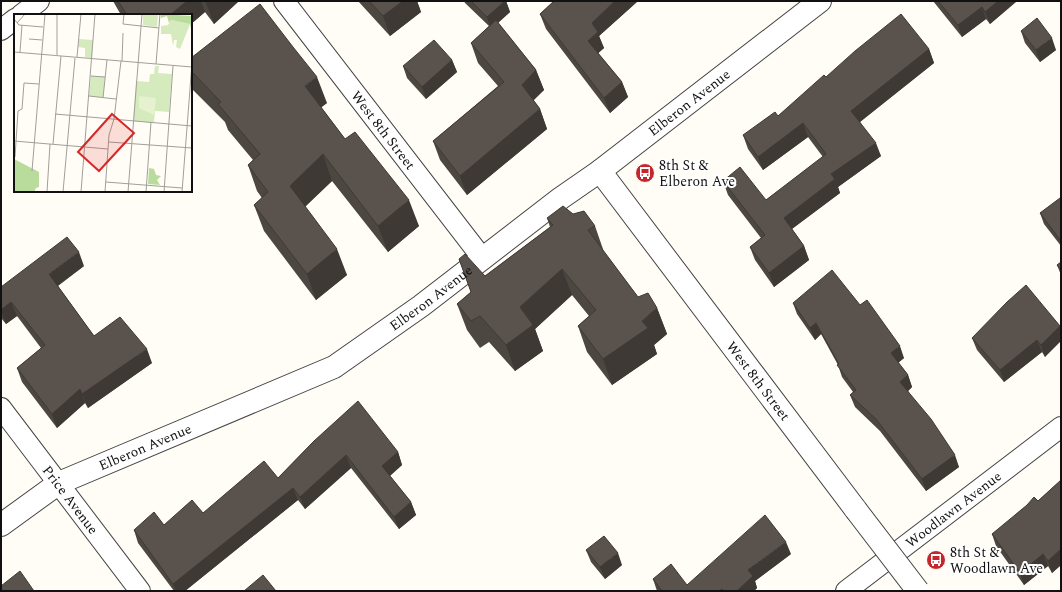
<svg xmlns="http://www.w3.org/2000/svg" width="1062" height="592" font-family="Spectral,serif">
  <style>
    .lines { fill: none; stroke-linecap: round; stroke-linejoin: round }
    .minor-casing { stroke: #444; stroke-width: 22 }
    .tertiary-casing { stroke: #444; stroke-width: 24 }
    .minor { stroke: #fff; stroke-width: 20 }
    .tertiary { stroke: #fff; stroke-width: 22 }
    .tertiary-bridge-casing { stroke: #444; stroke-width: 24; stroke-linecap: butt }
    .tertiary-bridge { stroke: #fff; stroke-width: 22 }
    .wall { fill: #4d4742 }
    .shaded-wall { fill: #3f3936 }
    .building { fill: #5a524d; stroke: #3f3936 }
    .labels { text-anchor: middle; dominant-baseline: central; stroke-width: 4; stroke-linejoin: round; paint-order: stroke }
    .street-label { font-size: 14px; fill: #111; stroke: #fff }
    .poi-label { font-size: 14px; fill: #111; stroke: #fff; text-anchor: start }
    .inset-road { fill: none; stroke: #a09f9a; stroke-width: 1 }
    .view { fill: #d62828; fill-opacity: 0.15; stroke: #d62828; stroke-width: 2 }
    .inset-edge { fill: none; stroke: #111; stroke-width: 2 }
  </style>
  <rect width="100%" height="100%" fill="#fffdf5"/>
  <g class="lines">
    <!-- minor casing -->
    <g class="minor-casing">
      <g id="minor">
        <path id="s1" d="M284 1 483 259"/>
        <path d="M21 15 39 1"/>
        <path d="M1 30 15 19"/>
        <path id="s2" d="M1 408 140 591"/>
        <path id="s3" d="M846 591 1061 427"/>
      </g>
    </g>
    <!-- tertiary casing -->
    <g class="tertiary-casing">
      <g id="tertiary">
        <path id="s4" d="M600 171 856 510"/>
        <path id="s5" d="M1 525 59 483 334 367 421 306 561 198 600 171 820 1"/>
      </g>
    </g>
    <!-- minor -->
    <use href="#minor" class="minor"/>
    <!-- tertiary -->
    <use href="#tertiary" class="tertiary"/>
    <!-- tertiary-bridge casing -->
    <g class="tertiary-bridge-casing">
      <path id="tertiary-bridge" d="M856 510 918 591"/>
    </g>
    <!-- tertiary-bridge -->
    <use href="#tertiary-bridge" class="tertiary-bridge"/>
  </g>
  <!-- wall -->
  <g class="wall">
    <path d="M113 1H239L214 24 205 12 191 24V15H121Z"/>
    <path d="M358 1H417L421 12 390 36Z"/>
    <path d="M464 1H506L510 12 498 23 536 70 544 90 533 100 540 109 547 129 467 195 440 160 433 141 498 86 478 63 471 43 489 26 465 3Z"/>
    <path d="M554 1H638L599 36 604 48 598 53 622 82 628 97 610 113 546 29 540 14Z"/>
    <path d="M933 1H1017L990 24 986 19 962 37Z"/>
    <path d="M1021 31 1056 50 1040 62 1025 43Z"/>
    <path d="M929 49 934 63 860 122 881 156 838 187 840 193 792 229 804 246 809 260 774 287 755 260 750 247 761 238 728 195 723 181 766 200 823 157 808 137 763 170 748 149 743 135 778 116 826 77Z"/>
    <path d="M191 58 327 103 321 107 345 139 419 226 388 252 332 181 305 207 347 275 316 300 264 231 254 205 262 198 257 191 248 165 253 160 228 130 225 122 193 90 191 83Z"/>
    <path d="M452 60 457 72 426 99 407 78 403 66Z"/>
    <path d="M1061 199V246L1044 224 1040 213Z"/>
    <path d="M573 214 595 226 604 252 638 297 657 308 667 334 654 345 657 354 612 385 587 352 578 326 589 316 572 295 535 329 543 351 515 371 489 342 480 348 467 330 457 304 471 292 459 259 485 276 550 227 547 218Z"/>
    <path d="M1061 262V275L1057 265Z"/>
    <path d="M84 266 58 286 94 336 152 363 88 408 85 403 57 428 22 382 17 368 41 348 17 316 6 324 1 318V287Z"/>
    <path d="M793 303 860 305 904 358 898 362 908 375 912 387 908 391 959 467 926 491 880 431 855 407 850 395 853 392 842 377 838 365 821 334 815 340 797 314Z"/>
    <path d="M1061 329 1045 357 1042 352 1004 382 977 350 972 338Z"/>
    <path d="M314 441 398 452 402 465 390 476 411 502 416 515 399 529 351 468 305 509 298 500 185 591H174L138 543 134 530 164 525 203 513 278 478Z"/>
    <path d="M1061 480V565L1052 573 1048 566 1024 585 996 546 992 534 1038 501Z"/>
    <path d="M586 550 622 565 605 579 591 562Z"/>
    <path d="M791 554 755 581 757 588 754 591H657L653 579 687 585Z"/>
  </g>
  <!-- shaded-wall -->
  <g class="shaded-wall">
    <path d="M187 1H201L205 12 191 24V15H170Z"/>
    <path d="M209 1H239L214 24 206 3Z"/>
    <path d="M403 1H417L421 12 390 36 383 16Z"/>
    <path d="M505 1H506L510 12 491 29 487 17Z"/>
    <path d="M615 1H638L599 36 604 48 594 57 588 41 592 23Z"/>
    <path d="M998 1H1017L990 24 985 12Z"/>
    <path d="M982 7 986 19 962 37 958 25Z"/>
    <path d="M1052 38 1056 50 1040 62 1036 50Z"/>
    <path d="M929 49 934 63 856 125 851 111Z"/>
    <path d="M452 60 457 72 426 99 422 87Z"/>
    <path d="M536 70 544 90 529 105 522 85Z"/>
    <path d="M317 77 327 103 314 113 305 86Z"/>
    <path d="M622 82 628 97 610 113 604 98Z"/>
    <path d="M540 109 547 129 467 195 460 176Z"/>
    <path d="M803 123 808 137 763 170 758 157Z"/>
    <path d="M876 143 881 156 838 187 840 193 789 231 784 218 831 174Z"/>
    <path d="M323 154 332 181 299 212 290 186Z"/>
    <path d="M409 200 419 226 388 252 378 226Z"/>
    <path d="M804 246 809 260 774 287 769 273Z"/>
    <path d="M337 249 347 275 316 300 307 274Z"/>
    <path d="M79 252 84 266 54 288 49 274Z"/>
    <path d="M562 269 572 295 535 329 543 351 515 371 506 345 520 307Z"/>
    <path d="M11 302 17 316 6 324 1 310Z"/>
    <path d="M657 308 667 334 654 345 657 354 612 385 603 359Z"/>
    <path d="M816 323 821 334 815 340 810 328Z"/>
    <path d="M1060 326 1061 329V341L1045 357 1041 345Z"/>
    <path d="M1037 340 1042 352 1004 382 1000 370Z"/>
    <path d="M900 346 904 358 896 365 891 353Z"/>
    <path d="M147 349 152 363 88 408 82 394Z"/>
    <path d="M908 375 912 387 905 394 900 382Z"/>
    <path d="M80 389 85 403 57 428 52 414Z"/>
    <path d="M398 452 402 465 387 478 382 466Z"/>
    <path d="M346 455 351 468 305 509 300 497Z"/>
    <path d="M955 455 959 467 926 491 922 479Z"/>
    <path d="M293 488 298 500 185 591H176L173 584Z"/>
    <path d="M411 502 416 515 399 529 394 517Z"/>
    <path d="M786 542 791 554 755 581 757 588 754 591H737L748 570Z"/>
    <path d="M1061 549V565L1052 573 1048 561Z"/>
    <path d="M618 553 622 565 605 579 600 567Z"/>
    <path d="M1043 554 1048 566 1024 585 1020 573Z"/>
  </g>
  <!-- building -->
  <g class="building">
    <path d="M118 1H187L170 15H127Z"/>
    <path d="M205 1H209L206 3Z"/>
    <path d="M369 1H403L383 16Z"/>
    <path d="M471 1H505L487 17Z"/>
    <path d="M554 1H615L592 23 598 32 588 41 622 82 604 98 540 14Z"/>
    <path d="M938 1H998L985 12 982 7 958 25Z"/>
    <path d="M260 4 293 47 317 77 305 86 345 139 355 132 409 200 378 226 323 154 290 186 337 249 307 274 254 205 268 192 248 165 260 154 218 104 221 102 191 71V58Z"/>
    <path d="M901 14 929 49 851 111 876 143 831 174 835 179 784 218 804 246 769 273 750 247 765 235 723 181 740 167 766 200 826 154 803 123 758 157 743 135 775 112 778 116 824 75 826 77 855 51Z"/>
    <path d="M1037 18 1052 38 1036 50 1021 31Z"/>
    <path d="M496 20 536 70 522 85 540 109 460 176 433 141 504 82 471 43Z"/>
    <path d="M434 40 452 60 422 87 403 66Z"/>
    <path d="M1060 198 1061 199V241L1040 213Z"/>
    <path d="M563 206 573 214 584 211 595 226 588 230 638 297 648 293 657 308 642 321 648 328 603 359 578 326 596 310 562 269 520 307 533 325 506 345 480 316 471 321 457 304 471 292 459 259 465 254 485 276 553 225 547 218Z"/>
    <path d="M67 237 79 252 49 274 94 336 120 317 147 349 82 394 80 389 52 414 17 368 45 345 11 302 1 310V287Z"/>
    <path d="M1061 262V270L1057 265Z"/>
    <path d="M832 270 860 305 867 300 900 346 891 353 908 375 900 382 931 419 955 455 922 479 876 419 850 395 856 390 837 365 839 364 816 323 810 328 793 303Z"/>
    <path d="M1026 285 1060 326 1041 345 1037 340 1000 370 972 338 1007 302Z"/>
    <path d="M358 401 398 452 382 466 411 502 394 517 346 455 300 497 293 488 173 584 134 530 154 512 164 525 192 500 203 513 264 461 278 478 314 441Z"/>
    <path d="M1061 480V549L1048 561 1043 554 1020 573 992 534 1027 505 1034 497 1038 501Z"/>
    <path d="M765 515 786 542 748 570 753 576 737 591H724L722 589 719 591H662L653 579 671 564 687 585Z"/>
    <path d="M604 536 618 553 600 567 586 550Z"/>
    <path d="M20 571 34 591H1V586Z"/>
    <path d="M263 575 276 591H244Z"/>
  </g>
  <!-- icons -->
  <defs>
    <g id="bus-disc" transform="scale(1)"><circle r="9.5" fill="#c4262e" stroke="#fff"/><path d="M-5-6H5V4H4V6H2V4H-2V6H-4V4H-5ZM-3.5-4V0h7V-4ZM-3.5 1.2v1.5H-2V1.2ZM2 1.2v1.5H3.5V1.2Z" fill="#fff"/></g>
  </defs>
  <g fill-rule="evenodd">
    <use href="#bus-disc" x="645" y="173"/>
    <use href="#bus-disc" x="936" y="560"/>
  </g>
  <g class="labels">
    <!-- street labels -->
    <g class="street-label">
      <text stroke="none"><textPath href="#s5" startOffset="813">Elberon Avenue</textPath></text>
      <text stroke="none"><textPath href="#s1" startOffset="163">West 8th Street</textPath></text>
      <text stroke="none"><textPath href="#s5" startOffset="489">Elberon Avenue</textPath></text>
      <text stroke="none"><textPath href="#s4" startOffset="263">West 8th Street</textPath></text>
      <text stroke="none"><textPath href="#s5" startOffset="165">Elberon Avenue</textPath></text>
      <text stroke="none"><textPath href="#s2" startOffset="115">Price Avenue</textPath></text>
      <text stroke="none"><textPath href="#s3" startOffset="135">Woodlawn Avenue</textPath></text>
    </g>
    <!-- poi labels -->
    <g class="poi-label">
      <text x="659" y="165">8th St &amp;<tspan x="659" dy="16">Elberon Ave</tspan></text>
      <text x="950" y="552">8th St &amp;<tspan x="950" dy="16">Woodlawn Ave</tspan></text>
    </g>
  </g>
  <!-- overview -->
  <g transform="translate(14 14)">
    <rect width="178" height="178" fill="#fffdf5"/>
    <path d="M129 0H144L143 13 129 11ZM157 6 176 10 166 35 162 33 163 26H160L159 32 157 20H147V12L154 11ZM65 25 79 26 78 44 71 43V34L64 33ZM141 52H145L144 59 158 60 155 98 141 97 140 109 119 107 122 67 135 68 136 60H140ZM77 62 91 63 89 84 75 82Z" fill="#d5ebbd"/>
    <path d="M147 0 178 2V19L176 10 157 6 155 9 153 2 147 4ZM0 145 25 158V173L22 174 20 178H0ZM135 154 140 155 142 161 147 162 143 166 146 171 134 170Z" fill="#b9dc9c"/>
    <path d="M125 82 142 84 140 101 125 94Z" fill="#e6f2cf"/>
    <path class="inset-road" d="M110 0 109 10 145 14M0 5 5 11 29 13M3 9 11 0M15 25 28 26M0 38 178 53M6 38 8 11M43 41V0M63 43 67 0M108 47 109 19M142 50 146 0M77 62 91 63M75 82 102 85M89 84 93 46M4 97 8 95 10 69 25 70M41 100 178 112M0 127 94 135M95 128 178 134M39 130 47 42M1 143 4 97M18 157 31 0M92 168 168 174M33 178 36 130M49 178 61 44M67 178 81 0M91 178 95 121 100 105 107 47M114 178 128 0M132 178 137 108M150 178 159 52M168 178 178 49"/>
    <path class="view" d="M98 100 120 119 85 157 64 138Z"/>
    <rect width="178" height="178" class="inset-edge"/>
  </g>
  <!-- border -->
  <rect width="1062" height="592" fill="none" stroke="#111111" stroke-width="4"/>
</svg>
